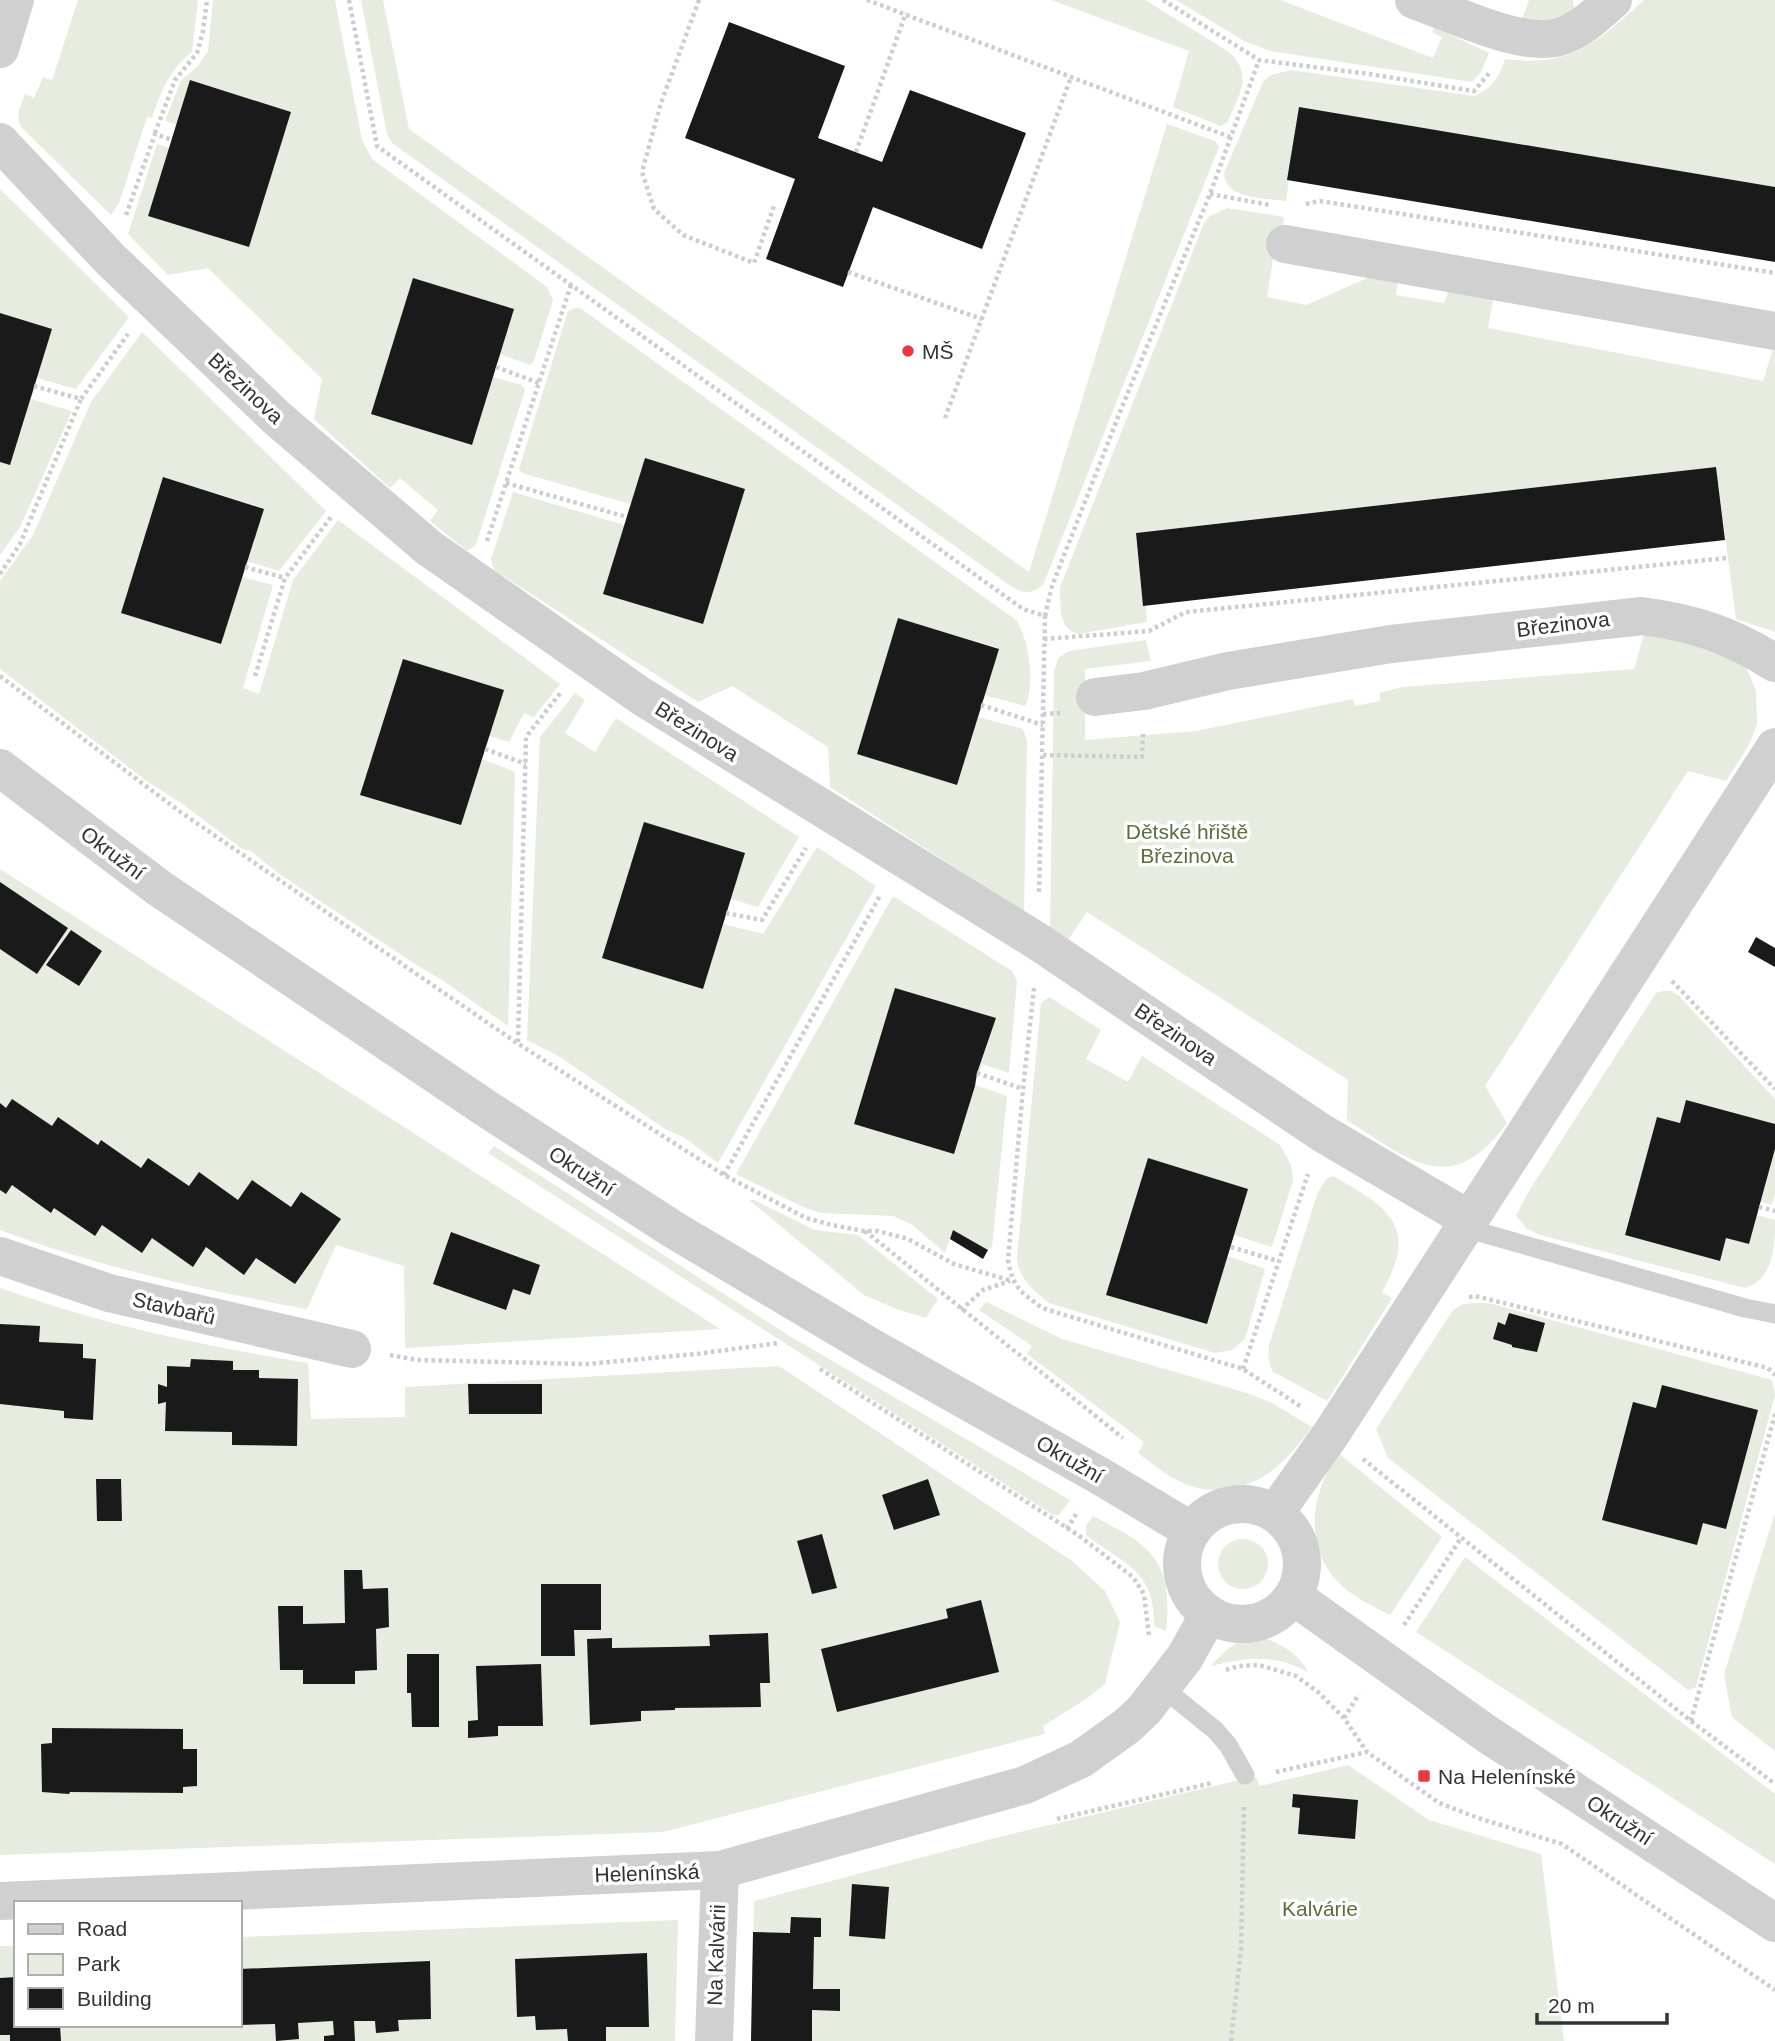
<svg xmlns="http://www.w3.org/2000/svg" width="1775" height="2041" font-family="Helvetica,sans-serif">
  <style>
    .green { fill: #e6ecdf }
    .building { fill: #1a1a1a }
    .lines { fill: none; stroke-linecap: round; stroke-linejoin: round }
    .path { stroke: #cdcdcd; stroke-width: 4.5; stroke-dasharray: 3.5 3.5; stroke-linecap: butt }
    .service { stroke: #d0d0d0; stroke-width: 19 }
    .minor { stroke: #d0d0d0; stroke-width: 38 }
    .tertiary { stroke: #d0d0d0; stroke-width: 38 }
    .poi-dot { fill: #e63946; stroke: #fff; stroke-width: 2.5 }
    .labels { text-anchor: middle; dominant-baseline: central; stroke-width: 7; stroke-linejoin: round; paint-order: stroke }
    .poi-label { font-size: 21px; fill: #333; stroke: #fff; text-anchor: start }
    .street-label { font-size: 21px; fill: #333; stroke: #fff }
    .park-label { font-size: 21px; fill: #56703f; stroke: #fff }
  </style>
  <rect width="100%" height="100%" fill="#fff"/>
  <!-- green -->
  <g class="green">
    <path d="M78 0H198L192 52C170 69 161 91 152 118L147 117 119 203 111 215 22 128C15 116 20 107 25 94L34 98 43 77 52 80Z"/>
    <path d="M213 0H335L362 140 372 159 547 287 553 300 534 361 530 365 500 354 513 309 413 278 372 414 471 445 493 377 522 385 525 390 476 545 467 551 430 521 438 510 400 478 390 488 314 419 322 379 208 268 168 275 128 234 157 144 169 148 148 216 249 247 291 112 191 80 177 125 165 121 181 80 197 67 208 51Z"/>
    <path d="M361 0H383L409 129 1029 572 1167 124 1215 141 1219 147 1043 585C1033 594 1023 594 1012 587L392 143 387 134Z"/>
    <path d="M1051 0H1145L1229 52C1255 76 1238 97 1227 123L1220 126 1173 107 1189 51Z"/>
    <path d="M1176 0H1280L1433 58 1442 37 1432 32 1434 27 1489 53 1481 72 1472 82 1270 51 1246 42Z"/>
    <path d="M1529 0H1573L1575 13 1549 22 1520 25Z"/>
    <path d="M1644 0H1775V187L1299 108 1286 201C1266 198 1225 200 1224 173L1263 82 1271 75 1291 70 1474 96C1492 89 1499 77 1505 59 1572 68 1597 42 1644 0Z"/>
    <path d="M0 189 129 317 76 389 37 378 31 399 72 411 20 527 0 555Z"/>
    <path d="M1227 208 1284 217 1282 234H1277L1267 297 1306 305 1372 276 1398 280 1396 295 1444 303 1450 288 1494 295 1488 328 1763 381 1775 342V632L1736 619 1716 467 1136 533 1143 605H1146L1147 622 1078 634C1057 628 1061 605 1060 587L1204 223 1210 216Z"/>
    <path d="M575 308H580L1016 620C1029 639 1036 686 1025 706L984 695 998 648 898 618 857 754 957 785 978 717 1023 729 1027 741 1024 912 830 787 828 747 732 686 698 702 494 570 491 559 513 492 624 525 630 504 522 473 519 469 568 311Z"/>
    <path d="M142 332 326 511 279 571 247 561 263 508 163 477 121 613 221 644 242 577 273 585 243 688 259 694 293 580 338 520 560 684 534 717 524 713 509 742 489 736 482 759 515 772 508 1026 439 978 418 966 278 873 251 851 242 849 184 805 148 782 0 669V581L33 535 91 402Z"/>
    <path d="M1644 634 1731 651 1747 669 1756 691 1757 724 1750 743 1726 781 1688 771 1485 1086 1507 1123C1451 1200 1410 1160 1347 1120L1348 1080 1087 912 1068 940 1050 929 1054 672 1058 658 1069 651 1146 640 1151 661 1085 669V740L1196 731 1353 699 1355 706 1380 701V693L1402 687 1634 669Z"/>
    <path d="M575 693 585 700 565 733 595 752 616 718 799 837 758 907 731 899 723 924 763 934 817 847 876 886 718 1163 685 1138 665 1129 560 1057 527 1040 540 737Z"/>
    <path d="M0 869 720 1329 405 1348 404 1266 336 1245 307 1309C203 1290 98 1267 0 1230Z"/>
    <path d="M893 896 1012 971 1017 981 1009 1073 982 1064 975 1085 1007 1096 992 1247 988 1250 953 1230 945 1253 911 1224 893 1216 821 1213 803 1207 736 1174Z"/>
    <path d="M1663 991H1671L1679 996 1775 1099V1124L1686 1101 1680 1123 1657 1117 1625 1235 1719 1261 1726 1238 1749 1244 1757 1215 1775 1220C1775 1246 1774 1279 1745 1288L1540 1235 1527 1229 1516 1216 1529 1191 1656 993Z"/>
    <path d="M1049 997 1101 1030 1086 1059 1128 1082 1142 1056 1280 1145 1291 1165 1293 1181 1272 1247 1234 1235 1228 1256 1265 1269 1245 1339 1232 1350 1215 1353 1049 1303C1034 1290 1018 1279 1017 1257L1041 1003Z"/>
    <path d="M494 1146 788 1335 1070 1500 1059 1515H1053L488 1153Z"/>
    <path d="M1775 1149V1192L1772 1205 1761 1202Z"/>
    <path d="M1333 1176C1388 1207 1420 1226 1382 1292L1392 1298 1327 1401 1272 1371 1268 1356 1269 1345 1318 1192 1326 1179Z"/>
    <path d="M749 1200H754L815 1230 858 1235 938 1299 926 1318 896 1309 864 1295Z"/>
    <path d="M0 1288C100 1324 203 1346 308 1363L311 1419 405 1417V1387L779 1366 1072 1561 1105 1591 1120 1622 1105 1684 1086 1699 1043 1726 1045 1734 663 1832 0 1855Z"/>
    <path d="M986 1302 1062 1339 1247 1393 1272 1403 1312 1427C1288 1459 1263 1488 1221 1489 1212 1490 1202 1490 1194 1487 1173 1481 1155 1466 1138 1453L1144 1442 1027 1354 1032 1346 979 1310Z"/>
    <path d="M1476 1303H1489L1772 1380 1775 1395 1696 1687 1688 1690 1388 1458 1376 1429 1453 1310 1463 1304Z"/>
    <path d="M1338 1453 1442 1537 1390 1615C1373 1606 1353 1597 1339 1583 1314 1558 1309 1520 1321 1487 1325 1475 1333 1464 1338 1453Z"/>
    <path d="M1775 1513V1751L1732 1717 1724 1674Z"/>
    <path d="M1093 1516C1111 1526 1135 1536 1149 1552 1169 1572 1169 1605 1166 1631L1154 1626C1155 1570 1125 1565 1086 1535V1526Z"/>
    <circle cx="1243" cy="1564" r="25"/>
    <path d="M1465 1557 1775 1794V1864L1416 1632Z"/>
    <path d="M1259 1636C1279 1643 1298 1652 1308 1672 1274 1654 1247 1657 1211 1666 1225 1650 1237 1639 1259 1636Z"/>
    <path d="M1348 1765 1429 1820 1541 1854 1564 2041H751L754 1901 1003 1836 1239 1780 1256 1777 1260 1786Z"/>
    <path d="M678 1920 675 2041H0V1946H16V2025H240V1937Z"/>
  </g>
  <!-- building -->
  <g class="building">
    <path d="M729 22 845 66 818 138 882 162 910 90 1026 133 982 249 873 207 843 287 766 259 795 179 685 138Z"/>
    <path d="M190 80 291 112 249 247 148 216Z"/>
    <path d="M1299 107 1775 187V262L1287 180Z"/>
    <path d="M413 278 514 309 472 445 371 414Z"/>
    <path d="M0 313 52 329 10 465 0 462Z"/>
    <path d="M645 458 745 489 703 624 603 594Z"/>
    <path d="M1716 467 1725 540 1143 606 1136 533Z"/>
    <path d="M163 477 264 509 221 644 121 613Z"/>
    <path d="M898 618 999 649 957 785 857 754Z"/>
    <path d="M403 659 504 690 461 825 360 795Z"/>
    <path d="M644 822 745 853 703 989 602 958Z"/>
    <path d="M0 882 68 928 37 974 0 949Z"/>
    <path d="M71 930 102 951 79 986 46 965Z"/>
    <path d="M1756 937 1775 948V967L1748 952Z"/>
    <path d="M895 988 996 1018 977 1073 975 1086 954 1154 854 1124Z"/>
    <path d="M12 1099 52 1126 58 1117 98 1145 101 1140 141 1168 148 1158 189 1186 199 1172 238 1200 252 1180 291 1207 301 1192 341 1219 295 1284 256 1258 244 1275 206 1247 193 1267 152 1238 142 1253 102 1225 95 1236 54 1208 51 1213 12 1185 6 1194 0 1190V1103L6 1108Z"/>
    <path d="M1686 1100 1775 1124V1149L1749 1244 1726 1238 1720 1261 1625 1235 1657 1117 1680 1123Z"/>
    <path d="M1148 1158 1248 1189 1207 1324 1106 1295Z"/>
    <path d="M953 1230 988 1250 983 1259 950 1239Z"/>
    <path d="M451 1232 540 1265 530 1295 513 1289 506 1310 433 1284Z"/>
    <path d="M1509 1313 1545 1323 1537 1352 1512 1347V1345L1493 1339 1498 1322 1505 1325Z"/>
    <path d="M0 1324 40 1326 39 1342 83 1344V1358L96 1359 93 1420 64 1418V1411L0 1404Z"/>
    <path d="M191 1359 233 1361V1370H259V1378L298 1379 297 1446 232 1445V1432L165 1431 166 1402 158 1404V1384L167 1387V1366L190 1367Z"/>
    <path d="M468 1384H542V1414H469Z"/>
    <path d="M1662 1385 1758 1410 1726 1529 1703 1523 1697 1545 1602 1520 1633 1402 1656 1408Z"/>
    <path d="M96 1479H121L122 1521H97Z"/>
    <path d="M928 1479 940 1515 894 1530 882 1495Z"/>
    <path d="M822 1534 837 1588 812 1594 797 1541Z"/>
    <path d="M344 1570H362L363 1589 388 1588 389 1627 376 1629 377 1670 355 1671V1684H303V1670H280L278 1606H303V1624L345 1623Z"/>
    <path d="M541 1584H601V1630H574L575 1656H541Z"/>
    <path d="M981 1600 999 1672 837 1712 821 1649 948 1618 946 1609Z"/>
    <path d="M768 1633 770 1683H760L761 1707 675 1708V1710L641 1711V1721L590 1725 587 1639 612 1638V1648L670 1647 710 1646 709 1635Z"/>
    <path d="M407 1654H439V1727H412L411 1693H407Z"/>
    <path d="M541 1664 543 1726H498V1736L468 1738V1721L478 1720 476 1666Z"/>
    <path d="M52 1728 183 1729V1749H197V1786L183 1787V1793L70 1792 69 1794 42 1792 41 1744 52 1743Z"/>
    <path d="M1293 1794 1358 1800 1355 1839 1298 1834 1300 1808 1292 1807Z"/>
    <path d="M852 1884 889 1887 885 1939 849 1936Z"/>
    <path d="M791 1917 821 1918V1937H814L813 1989H840V2011L812 2010V2041H751L753 1932 790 1933Z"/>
    <path d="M647 1953 649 2027H606V2041H568L567 2029 536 2030 535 2016 517 2017 515 1959Z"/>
    <path d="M430 1961 431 2019 398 2020 399 2031 376 2033 375 2021H354L355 2041H324V2036L334 2035 333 2021 298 2023 299 2039 276 2041 275 2024 240 2025V1969Z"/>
    <path d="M16 1977V2025H60L61 2041H10V2035H0V1978Z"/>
  </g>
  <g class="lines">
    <!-- path -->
    <g class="path">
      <path d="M349 0 377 146 1023 609 1045 616 1039 895"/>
      <path d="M699 0 661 103 642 172 654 209 683 235 754 263 775 203"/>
      <path d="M867 0 1230 137"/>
      <path d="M1163 0 1259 60 1369 74 1474 91 1491 71"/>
      <path d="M155 133 175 80 197 53 203 31 207 0"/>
      <path d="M856 152 906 13"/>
      <path d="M1210 194 1270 205"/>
      <path d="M1306 204 1320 201 1775 273"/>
      <path d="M126 215 155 134 172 140"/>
      <path d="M848 272 982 319"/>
      <path d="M496 367 539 383"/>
      <path d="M34 386 81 399 128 334"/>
      <path d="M945 418 1071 77"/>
      <path d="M506 483 627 517"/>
      <path d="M487 541 571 285"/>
      <path d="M245 567 285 578"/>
      <path d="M0 574 20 544 81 399"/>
      <path d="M1045 616 1052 586 1122 407 1210 194 1259 60"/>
      <path d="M1044 639 1149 631 1186 612 1727 558"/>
      <path d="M0 676 179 811 517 1043 724 1175 806 1218 832 1225 864 1231H878L908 1239 954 1264 1012 1281"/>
      <path d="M255 676 285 578 331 517"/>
      <path d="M981 705 1043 725"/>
      <path d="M1043 714 1060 713"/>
      <path d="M485 749 526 764"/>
      <path d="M1043 755 1142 757 1143 734"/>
      <path d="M726 913 762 920 806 848"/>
      <path d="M1672 981 1775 1089"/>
      <path d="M1034 988 1023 1089 1008 1260C1013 1288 1020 1291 1042 1308L1243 1369 1300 1406"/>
      <path d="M518 1042 526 737 561 692"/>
      <path d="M977 1073 1023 1089"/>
      <path d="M724 1175 881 894"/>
      <path d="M1759 1207 1775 1211"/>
      <path d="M865 1231 1123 1438"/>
      <path d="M1231 1247 1278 1261"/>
      <path d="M1469 1297 1475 1296 1768 1368 1775 1375"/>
      <path d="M961 1310 983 1290 1010 1281"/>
      <path d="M390 1355 417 1360 587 1364 696 1354 779 1343"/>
      <path d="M820 1369 1078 1535 1133 1577 1144 1594 1149 1636"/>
      <path d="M1243 1369 1308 1174"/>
      <path d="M1363 1459 1691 1721 1775 1784"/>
      <path d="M1067 1529 1078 1511"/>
      <path d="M1404 1625 1461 1538"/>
      <path d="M1226 1670 1239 1666 1259 1665 1296 1676 1318 1692 1344 1718 1367 1752 1439 1803 1478 1818 1562 1844 1775 1990"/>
      <path d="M1344 1718 1359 1694"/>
      <path d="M1691 1721 1775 1414"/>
      <path d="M1276 1772 1367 1752"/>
      <path d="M1057 1819 1212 1783"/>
      <path d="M1231 2041 1241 1949 1244 1804"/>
    </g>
    <!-- service -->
    <g class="service">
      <path d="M1465 1228 1745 1308 1775 1314"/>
      <path d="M1163 1688 1215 1730 1228 1745 1245 1775"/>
    </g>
    <!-- minor -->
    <g class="minor">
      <path d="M1414 0C1452 13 1521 48 1559 37 1580 31 1597 14 1613 0"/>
      <path d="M0 49 15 0"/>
      <path d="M0 142 110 259 278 419 429 548 641 696 1037 941 1322 1133 1470 1220"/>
      <path d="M1285 244 1775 331"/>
      <path d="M1095 697 1144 691 1228 671 1391 644 1642 616C1695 623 1730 635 1775 663"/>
      <path d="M0 1256 109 1293 352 1349"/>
      <path d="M1275 1513 1331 1434 1775 747"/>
      <path d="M0 1901 720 1870 1025 1785 1081 1759 1127 1726 1144 1710 1185 1657 1209 1614"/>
      <path d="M714 2041 720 1870"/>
    </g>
    <!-- tertiary -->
    <g class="tertiary">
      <path d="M0 768 159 888 484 1107 674 1230 871 1347 1100 1476 1192 1531"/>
      <circle cx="1242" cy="1564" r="60"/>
      <path d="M1293 1596 1487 1734 1775 1923"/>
    </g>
  </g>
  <!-- markers -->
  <g class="poi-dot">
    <circle cx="908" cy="351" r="7"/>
    <rect x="1417" y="1769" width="14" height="14" rx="3.5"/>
  </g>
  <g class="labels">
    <!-- poi labels -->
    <g class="poi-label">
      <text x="922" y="351">MŠ</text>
      <text x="1438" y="1776">Na Helenínské</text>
    </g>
    <!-- street labels -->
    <g class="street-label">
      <text transform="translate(246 388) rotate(43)">Březinova</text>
      <text transform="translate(1563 624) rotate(-7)">Březinova</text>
      <text transform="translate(697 731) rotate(32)">Březinova</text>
      <text transform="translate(113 853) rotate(37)">Okružní</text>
      <text transform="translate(1176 1034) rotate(34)">Březinova</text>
      <text transform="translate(582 1171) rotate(33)">Okružní</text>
      <text transform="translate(174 1308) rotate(13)">Stavbařů</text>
      <text transform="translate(1070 1459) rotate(30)">Okružní</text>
      <text transform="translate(1620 1820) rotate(33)">Okružní</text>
      <text transform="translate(647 1873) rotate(-2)">Helenínská</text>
      <text transform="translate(716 1955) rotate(-88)">Na Kalvárii</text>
    </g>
    <!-- park labels -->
    <g class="park-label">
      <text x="1187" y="831">Dětské hřiště<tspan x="1187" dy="24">Březinova</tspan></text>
      <text x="1320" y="1908">Kalvárie</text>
    </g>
  </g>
  <!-- legend -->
  <rect x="14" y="1901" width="228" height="126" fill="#ffffff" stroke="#adadad" stroke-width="2"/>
  <rect x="28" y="1924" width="35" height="10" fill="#d0d0d0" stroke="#adadad" stroke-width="2"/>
  <text x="77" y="1936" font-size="21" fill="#333333">Road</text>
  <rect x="28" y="1954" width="35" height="21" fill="#e6ecdf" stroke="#adadad" stroke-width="2"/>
  <text x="77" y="1971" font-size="21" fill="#333333">Park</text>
  <rect x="28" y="1988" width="35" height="21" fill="#1a1a1a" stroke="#adadad" stroke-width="2"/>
  <text x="77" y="2006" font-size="21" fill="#333333">Building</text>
  <!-- scale -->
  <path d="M1537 2013v10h130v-10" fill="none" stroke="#333333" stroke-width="3.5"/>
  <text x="1548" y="2013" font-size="21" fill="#333333" stroke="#ffffff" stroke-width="5" paint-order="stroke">20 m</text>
</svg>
